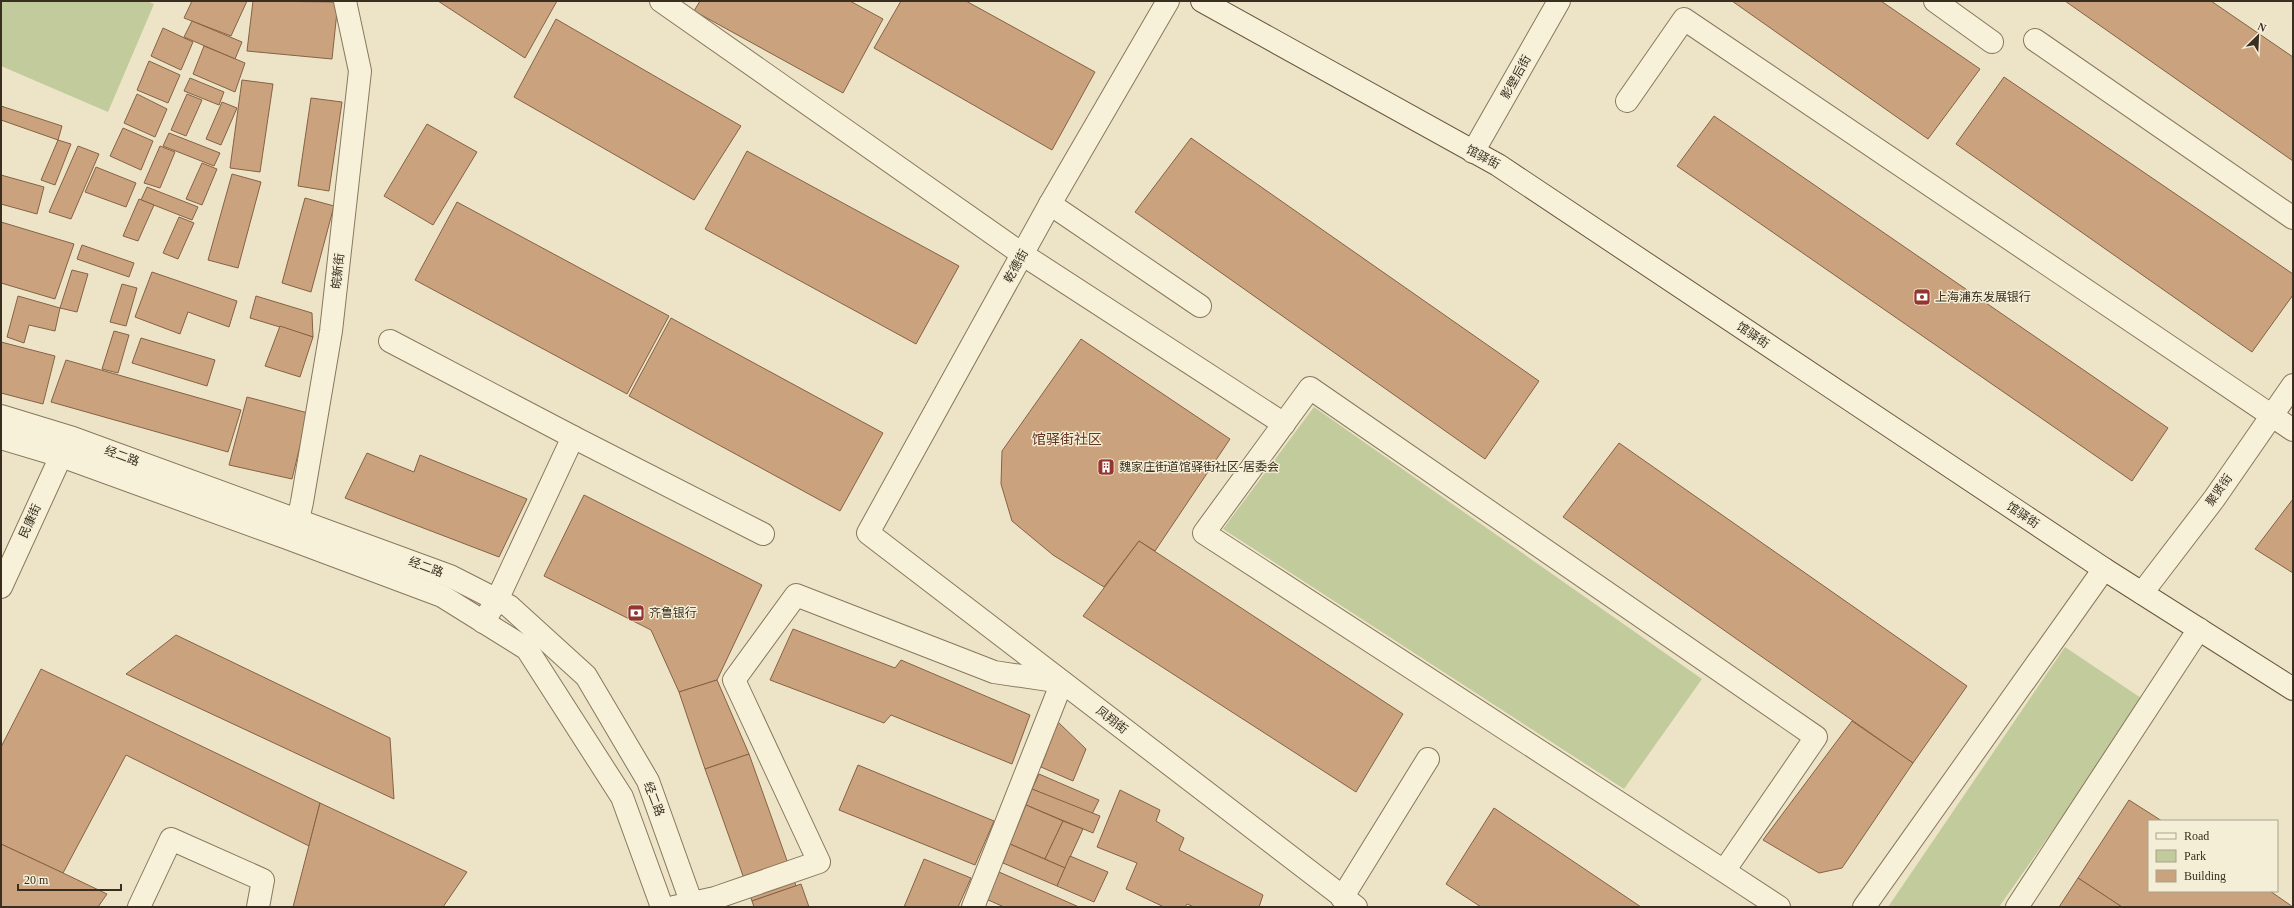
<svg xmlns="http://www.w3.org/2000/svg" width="2294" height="908" font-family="'Times New Roman','Noto Sans SC',serif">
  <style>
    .green { fill: #c2cb9b }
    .building { fill: #caa27e; stroke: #866244 }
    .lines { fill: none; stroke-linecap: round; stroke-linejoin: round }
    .pedestrian-casing { stroke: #88775d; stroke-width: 24 }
    .minor-casing { stroke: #88775d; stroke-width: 24 }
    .tertiary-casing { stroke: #88775d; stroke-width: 24 }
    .secondary-casing { stroke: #6a5840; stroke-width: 24 }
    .pedestrian { stroke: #f8f1da; stroke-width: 22 }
    .minor { stroke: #f8f1da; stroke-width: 22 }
    .tertiary { stroke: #f8f1da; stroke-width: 22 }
    .secondary { stroke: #f8f1da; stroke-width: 22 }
    .labels { text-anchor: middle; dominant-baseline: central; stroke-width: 3; stroke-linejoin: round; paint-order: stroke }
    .street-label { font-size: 12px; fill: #392e20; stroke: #f5eed6 }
    .poi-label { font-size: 12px; fill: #392e20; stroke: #f5eed6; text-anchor: start }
    .quarter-label { font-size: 14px; fill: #643321; stroke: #f5eed6 }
  </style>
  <rect width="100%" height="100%" fill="#ede4c7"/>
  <!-- green -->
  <g class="green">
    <path d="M1 1H147L154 4 108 112 1 66Z"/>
    <path d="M1314 407 1702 679 1624 789 1223 529Z"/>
    <path d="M2065 647 2144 700 1999 907H1888Z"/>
  </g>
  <!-- building -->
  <g class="building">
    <path d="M192 1H247L231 36 184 18Z"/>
    <path d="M253 1 338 2 332 59 247 51Z"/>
    <path d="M438 1H557L525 58Z"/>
    <path d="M700 1H850L883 19 843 93 694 11Z"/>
    <path d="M901 1H966L1095 72 1052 150 874 48Z"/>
    <path d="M1732 1H1881L1980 69 1928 139Z"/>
    <path d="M2065 1H2211L2293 57V161Z"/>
    <path d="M556 19 741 126 694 200 514 97Z"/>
    <path d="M192 21 242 42 235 59 184 37Z"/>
    <path d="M163 28 193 42 181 70 151 56Z"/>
    <path d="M204 46 245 63 235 92 193 74Z"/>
    <path d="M149 61 180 75 168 103 137 90Z"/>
    <path d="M2004 77 2293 274V295L2252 352 1956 144Z"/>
    <path d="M190 78 224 92 219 105 184 91Z"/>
    <path d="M242 80 273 84 260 172 230 168Z"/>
    <path d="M137 94 167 109 155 137 124 123Z"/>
    <path d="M187 94 202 100 186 136 171 130Z"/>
    <path d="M311 98 342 102 329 191 298 186Z"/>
    <path d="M222 102 237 108 221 145 206 139Z"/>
    <path d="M1 106 62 126 58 140 1 120Z"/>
    <path d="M1714 116 2168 428 2132 481 1677 166Z"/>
    <path d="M427 124 477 152 433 225 384 196Z"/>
    <path d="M123 128 153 141 141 170 110 156Z"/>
    <path d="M169 133 220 153 214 166 163 146Z"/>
    <path d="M1191 138 1539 381 1485 459 1135 212Z"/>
    <path d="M58 140 71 144 55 185 41 180Z"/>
    <path d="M78 146 99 154 71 219 49 212Z"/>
    <path d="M160 146 175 152 160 188 144 183Z"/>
    <path d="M747 151 959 266 916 344 705 229Z"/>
    <path d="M202 163 217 169 202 205 186 199Z"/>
    <path d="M96 167 136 183 126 207 85 192Z"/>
    <path d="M232 174 261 182 238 268 208 260Z"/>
    <path d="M1 175 44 187 37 214 1 204Z"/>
    <path d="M147 187 198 207 192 220 141 200Z"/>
    <path d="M305 198 334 206 311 292 282 283Z"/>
    <path d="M139 199 154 205 138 241 123 236Z"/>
    <path d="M457 202 669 316 627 394 415 280Z"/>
    <path d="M179 217 194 223 178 259 163 253Z"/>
    <path d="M1 222 74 244 55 299 1 283Z"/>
    <path d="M82 245 134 263 129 277 77 259Z"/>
    <path d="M72 270 88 274 77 312 60 308Z"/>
    <path d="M152 272 237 301 229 327 188 312 180 334 135 317Z"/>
    <path d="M122 284 137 288 126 326 110 322Z"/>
    <path d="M18 296 60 308 55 331 29 325 24 343 7 337Z"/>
    <path d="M256 296 312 313 313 337 250 318Z"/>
    <path d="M671 318 883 433 840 511 629 396Z"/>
    <path d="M280 326 313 337 300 377 265 366Z"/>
    <path d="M114 331 129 335 118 373 102 369Z"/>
    <path d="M141 338 215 360 207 386 132 363Z"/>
    <path d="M1081 339 1230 439 1155 551 1139 541 1104 587 1053 555 1012 521 1001 484 1002 451Z"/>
    <path d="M1 342 55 356 43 404 1 393Z"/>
    <path d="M66 360 241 410 228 452 51 402Z"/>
    <path d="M247 397 308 413 292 479 229 465Z"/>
    <path d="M1619 443 1967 686 1913 763 1563 517Z"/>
    <path d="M367 453 414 472 420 455 527 499 499 557 345 498Z"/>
    <path d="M584 495 762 585 717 680 679 692 651 630 544 576Z"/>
    <path d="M2293 499V573L2255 549Z"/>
    <path d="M1139 541 1403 714 1356 792 1083 616Z"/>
    <path d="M793 629 895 668 901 660 1030 715 1012 764 891 715 884 723 770 680Z"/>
    <path d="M176 635 390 738 394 799 126 674Z"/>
    <path d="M41 669 320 803 309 846 126 755 63 873 1 844V747Z"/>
    <path d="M717 680 749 754 705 769 679 692Z"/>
    <path d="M1852 721 1913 763 1842 868 1819 873 1763 840Z"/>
    <path d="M1058 722 1086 749 1073 781 1041 767Z"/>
    <path d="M749 754 796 886 752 901 705 769Z"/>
    <path d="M858 765 994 821 975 865 839 810Z"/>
    <path d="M1039 774 1099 800 1092 814 1032 789Z"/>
    <path d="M1032 789 1100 816 1093 833 1026 805Z"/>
    <path d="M1120 790 1160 810 1156 821 1184 838 1179 850 1263 895 1259 907H1194L1187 904 1185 907H1164L1126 889 1137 863 1097 847Z"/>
    <path d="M2129 800 2162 821H2149V891H2270L2293 907H2122L2078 878Z"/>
    <path d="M320 803 467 872 443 907H293Z"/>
    <path d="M1026 805 1063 821 1045 859 1010 844Z"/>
    <path d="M1494 808 1641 907H1481L1446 884Z"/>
    <path d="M1063 821 1083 829 1065 868 1045 859Z"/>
    <path d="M1 844 63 873 107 894 98 907H1Z"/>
    <path d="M1010 844 1065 868 1057 886 1003 863Z"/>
    <path d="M1070 856 1108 872 1094 902 1057 886Z"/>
    <path d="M924 859 971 878 958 907H904Z"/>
    <path d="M999 872 1079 907H1004L986 899Z"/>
    <path d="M2078 878 2122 907H2059Z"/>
    <path d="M801 884 809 907H754L752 901Z"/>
  </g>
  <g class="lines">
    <!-- pedestrian casing -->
    <g class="pedestrian-casing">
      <path id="pedestrian" d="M1 587 61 456"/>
    </g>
    <!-- minor casing -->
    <g class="minor-casing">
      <g id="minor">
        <path d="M661 1 1022 254 1284 424"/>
        <path d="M1168 1 1050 204 868 533 1356 907"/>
        <path d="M1935 1 1992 42"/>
        <path d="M2035 40 2293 218"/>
        <path d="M1627 101 1684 19 2293 430"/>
        <path d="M1473 152 1559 1"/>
        <path d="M1050 204 1200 306"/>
        <path d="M390 341 573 437"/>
        <path d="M288 537 298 520 302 502 331 331 360 71 345 1"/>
        <path d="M2142 593 2214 499 2293 385"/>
        <path d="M483 622 497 600 573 437 763 534"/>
        <path d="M1724 871 1816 737 1310 388 1204 533 1724 871 1779 907"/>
        <path d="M1342 898 1428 759"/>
        <path d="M139 907 171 839 263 880 258 907"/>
        <path d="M674 907 715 898 819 862 734 680 796 595 994 672 1062 682 973 907"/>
        <path d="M1864 907 2104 569"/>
        <path d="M2017 907 2199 629"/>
      </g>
    </g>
    <!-- tertiary casing -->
    <g class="tertiary-casing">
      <g id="tertiary">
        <path d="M1 416 73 438 450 576 509 606 586 676 648 781 693 907"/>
        <path d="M1 438 61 456 287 538 442 596 527 649 622 797 662 907"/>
      </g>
    </g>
    <!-- secondary casing -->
    <g class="secondary-casing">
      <path id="secondary" d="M1202 1 1498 165 2104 569 2293 689"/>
    </g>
    <!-- pedestrian -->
    <use href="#pedestrian" class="pedestrian"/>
    <!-- minor -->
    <use href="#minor" class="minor"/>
    <!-- tertiary -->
    <use href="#tertiary" class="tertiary"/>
    <!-- secondary -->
    <use href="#secondary" class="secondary"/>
  </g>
  <!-- icons -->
  <defs>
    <g id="bank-square" transform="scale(0.9)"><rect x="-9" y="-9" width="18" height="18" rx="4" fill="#95352f" stroke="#f5eed6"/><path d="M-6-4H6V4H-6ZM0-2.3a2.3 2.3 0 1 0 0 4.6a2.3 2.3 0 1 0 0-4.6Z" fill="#fff"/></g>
    <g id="building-square" transform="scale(0.9)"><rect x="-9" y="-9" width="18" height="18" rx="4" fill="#95352f" stroke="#f5eed6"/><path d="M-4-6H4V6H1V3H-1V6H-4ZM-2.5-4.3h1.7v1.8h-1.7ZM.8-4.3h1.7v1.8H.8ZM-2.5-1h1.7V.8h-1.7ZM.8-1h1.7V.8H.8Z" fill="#fff"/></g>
  </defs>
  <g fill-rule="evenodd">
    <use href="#bank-square" x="1922" y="297"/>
    <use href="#building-square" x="1106" y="467"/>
    <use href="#bank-square" x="636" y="613"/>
  </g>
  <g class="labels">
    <!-- street labels -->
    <g class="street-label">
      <text transform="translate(1516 77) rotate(-61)">影壁后街</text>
      <text transform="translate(1483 157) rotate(28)">馆驿街</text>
      <text transform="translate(1016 266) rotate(-61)">乾德街</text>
      <text transform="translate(338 271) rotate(-84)">皖新街</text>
      <text transform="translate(1753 335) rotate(34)">馆驿街</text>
      <text transform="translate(122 456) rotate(20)">经二路</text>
      <text transform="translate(2219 490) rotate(-55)">聚贤街</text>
      <text transform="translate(2023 515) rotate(34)">馆驿街</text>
      <text transform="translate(30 521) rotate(-66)">民康街</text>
      <text transform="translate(426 567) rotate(20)">经二路</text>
      <text transform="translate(1112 720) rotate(38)">凤翔街</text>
      <text transform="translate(654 799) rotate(69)">经二路</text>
    </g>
    <!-- poi labels -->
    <g class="poi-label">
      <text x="1935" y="297">上海浦东发展银行</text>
      <text x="1119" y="467">魏家庄街道馆驿街社区-居委会</text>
      <text x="649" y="613">齐鲁银行</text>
    </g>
    <!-- quarter labels -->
    <g class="quarter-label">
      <text x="1067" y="439">馆驿街社区</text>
    </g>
  </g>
  <!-- border -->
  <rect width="2294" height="908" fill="none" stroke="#392e20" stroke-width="4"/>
  <!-- legend -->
  <rect x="2148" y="820" width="130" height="72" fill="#f5eed6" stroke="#aaa18d"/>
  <rect x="2156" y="833" width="20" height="6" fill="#f8f1da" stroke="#aaa18d"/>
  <text x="2184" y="840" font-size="12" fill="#392e20">Road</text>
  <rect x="2156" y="850" width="20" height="12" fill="#c2cb9b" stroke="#aaa18d"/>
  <text x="2184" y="860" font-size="12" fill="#392e20">Park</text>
  <rect x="2156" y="870" width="20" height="12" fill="#caa27e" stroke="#aaa18d"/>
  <text x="2184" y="880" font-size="12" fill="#392e20">Building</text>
  <!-- north arrow -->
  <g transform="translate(2258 36) rotate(24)" stroke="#f5eed6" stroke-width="3" paint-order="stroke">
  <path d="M0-3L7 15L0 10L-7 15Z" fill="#392e20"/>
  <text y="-6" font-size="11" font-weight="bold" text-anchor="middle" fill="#392e20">N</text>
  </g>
  <!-- scale -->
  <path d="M18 884v6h103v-6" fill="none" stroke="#392e20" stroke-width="2"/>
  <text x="24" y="884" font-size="12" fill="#392e20" stroke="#f5eed6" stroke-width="3" paint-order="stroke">20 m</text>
</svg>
